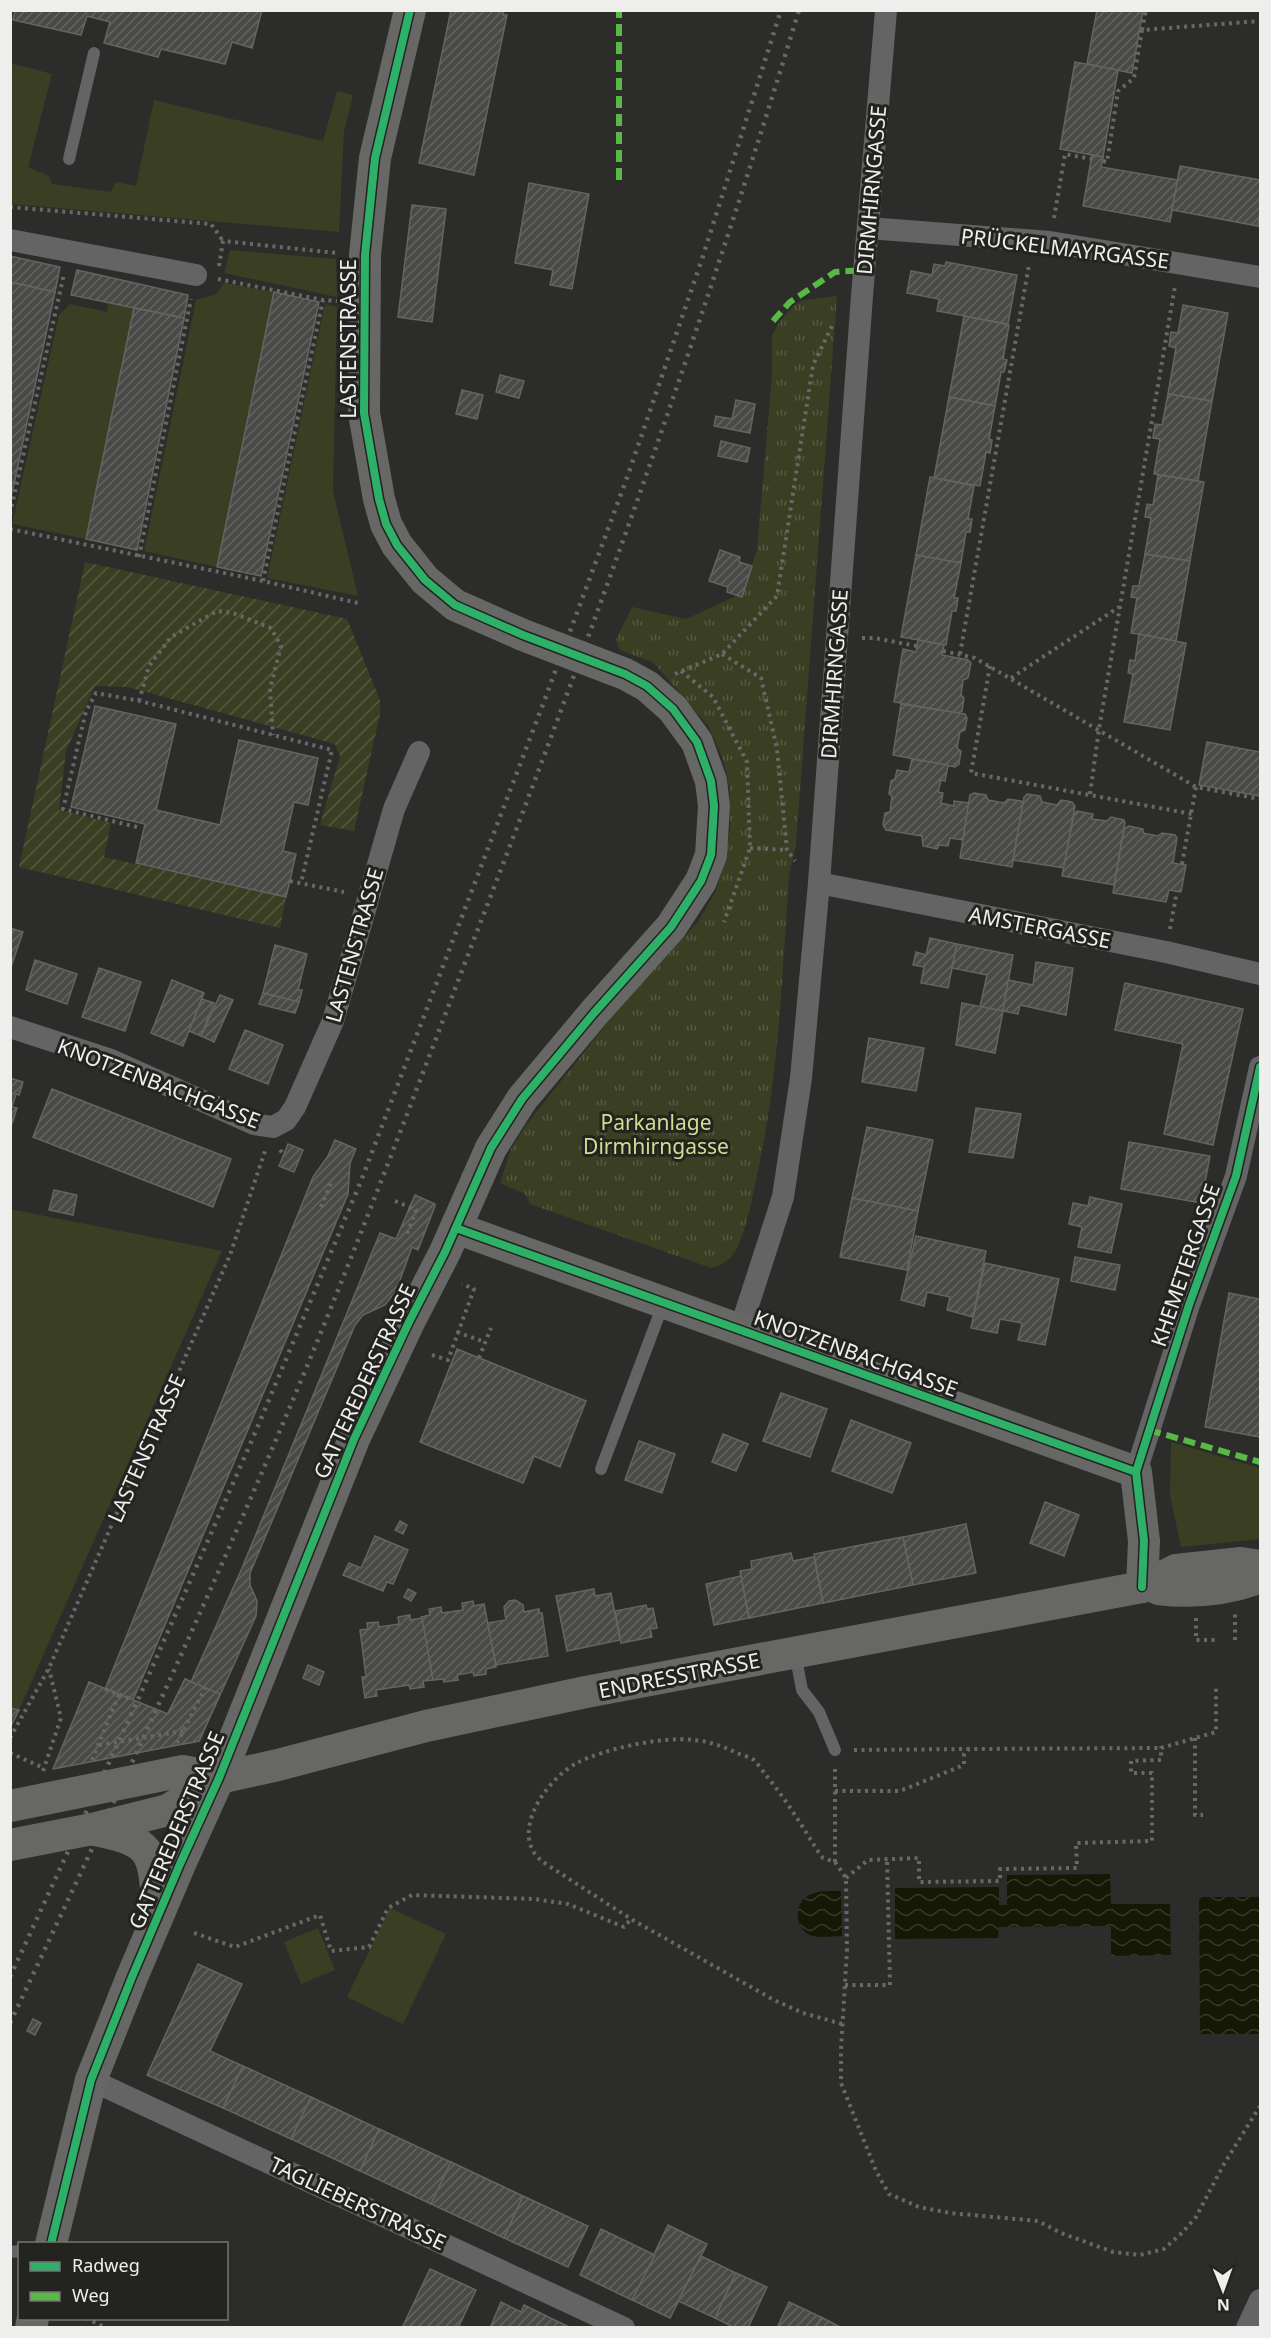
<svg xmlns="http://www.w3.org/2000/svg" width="1271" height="2338" font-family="'Noto Sans',sans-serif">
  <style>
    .grass { fill: #3a3e23 }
    .park { fill: url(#park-tufts) }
    .garden { fill: url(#garden-furrows) }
    .water { fill: url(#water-waves) }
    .building { fill: url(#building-hatch); stroke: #646463; stroke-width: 1.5 }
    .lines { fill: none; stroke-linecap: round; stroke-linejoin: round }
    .path { stroke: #686867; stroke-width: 4; stroke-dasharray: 3 4.5; stroke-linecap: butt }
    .lane { stroke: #636463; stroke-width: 12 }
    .street { stroke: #636463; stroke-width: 22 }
    .secondary { stroke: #676766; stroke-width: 32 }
    .rail { stroke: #686867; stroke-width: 4.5; stroke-dasharray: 3 6; stroke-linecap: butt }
    .quiet { stroke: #58b947; stroke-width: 6; stroke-dasharray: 12 6; stroke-linecap: butt }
    .cycleway-casing { stroke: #232420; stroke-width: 11 }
    .cycleway { stroke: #2db169; stroke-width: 8 }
    .labels { text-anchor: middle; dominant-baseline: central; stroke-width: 6; stroke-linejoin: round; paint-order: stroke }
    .street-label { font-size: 21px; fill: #eeeeec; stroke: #232420 }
    .park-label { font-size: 21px; fill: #d1dd8f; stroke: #232420 }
  </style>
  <defs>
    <pattern id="park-tufts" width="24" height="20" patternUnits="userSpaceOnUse" patternTransform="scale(1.5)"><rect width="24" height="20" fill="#3a3e23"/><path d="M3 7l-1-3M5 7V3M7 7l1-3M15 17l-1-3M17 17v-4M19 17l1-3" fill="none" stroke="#575a43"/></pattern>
    <pattern id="garden-furrows" width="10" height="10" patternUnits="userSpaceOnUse" patternTransform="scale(1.5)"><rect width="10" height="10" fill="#3a3e23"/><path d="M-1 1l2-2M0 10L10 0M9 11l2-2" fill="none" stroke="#575a43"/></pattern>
    <pattern id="water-waves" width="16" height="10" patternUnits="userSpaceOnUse" patternTransform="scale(1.5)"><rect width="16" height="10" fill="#151804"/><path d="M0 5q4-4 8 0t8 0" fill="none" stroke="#373a29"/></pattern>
    <pattern id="building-hatch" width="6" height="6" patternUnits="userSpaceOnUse" patternTransform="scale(1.5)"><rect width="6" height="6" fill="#494a48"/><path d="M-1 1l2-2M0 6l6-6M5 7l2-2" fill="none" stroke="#646463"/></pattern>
  </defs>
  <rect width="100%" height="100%" fill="#2c2d2b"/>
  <!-- grass -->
  <g class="grass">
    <path d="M11 63 52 74 28 167 49 176 52 184 111 192 116 182 136 186 154 100 323 141 337 91 353 95 344 132 339 232 11 204Z"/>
    <path d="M230 250 336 259 337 297 224 273Z"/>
    <path d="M224 283 274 292 217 567 144 551 196 300 216 294Z"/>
    <path d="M108 303 134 308 86 539 12 524 59 315 70 304 107 312Z"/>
    <path d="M325 304 337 307 333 491 358 596 267 578Z"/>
    <path d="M10 1209 222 1251 19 1710 10 1708Z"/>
    <path d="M1171 1442 1260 1468V1539L1181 1547 1170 1495Z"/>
    <path d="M390 1908 446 1934 403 2024 347 1997Z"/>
    <path d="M318 1928 335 1970 301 1984 284 1942Z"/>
  </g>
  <!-- park -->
  <path class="park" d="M837 296 796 844 789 876C782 976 779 1077 757 1175 752 1198 747 1229 736 1250 731 1260 722 1265 711 1268L530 1204 525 1194 500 1183 511 1149 526 1125 628 997 698 922 716 891 726 857 730 829V789L722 757 709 727 654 663 620 650 616 640 632 607 686 619 736 596 743 589 757 551 772 375V336L778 324 794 305 804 300Z"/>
  <!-- garden -->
  <path class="garden" d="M85 562 347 619 380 700V714L354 831 320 825 340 756 335 744 128 687 95 686 66 751 59 810 111 823 104 857 286 897 280 928 19 867Z"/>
  <!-- water -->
  <g class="water">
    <path d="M1110 1874 1111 1904H1170L1171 1955 1111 1956V1926L999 1927 998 1938 895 1939V1888L999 1887V1905H1007V1875Z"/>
    <path d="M841 1891 842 1936C833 1936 822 1938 813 1936 795 1931 792 1904 809 1895 818 1890 831 1891 841 1891Z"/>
    <path d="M1199 1897H1260V2034H1200Z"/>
  </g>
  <!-- building -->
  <g class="building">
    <path d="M15 10H262L252 48 232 42 225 64 161 49 158 57 104 43 110 22 87 16 81 35 13 20Z"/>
    <path d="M451 10H504L503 15H507L474 175 419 163Z"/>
    <path d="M1097 10H1143L1132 73 1087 64Z"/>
    <path d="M1075 62 1118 70 1103 157 1060 149Z"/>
    <path d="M1092 155 1103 157 1101 167 1178 180 1170 222 1083 206Z"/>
    <path d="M1180 166 1260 180V213L1258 226 1172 210Z"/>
    <path d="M529 183 589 194 572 289 550 285 553 270 515 263Z"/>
    <path d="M412 205 446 209 432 322 398 317Z"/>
    <path d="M10 256 60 267 55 292 10 282Z"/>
    <path d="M946 262 1017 275 1008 324 937 311 939 299 907 293 911 271 932 275 934 264 945 266Z"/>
    <path d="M77 270 188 295 184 318 71 295Z"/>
    <path d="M10 282 55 292 10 502Z"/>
    <path d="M274 292 319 302 261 576 217 567Z"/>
    <path d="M1183 305 1228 313 1212 401 1168 394 1176 348 1169 346 1171 332 1178 333Z"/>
    <path d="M134 308 184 318 137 550 86 539Z"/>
    <path d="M964 316 1009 325 1003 359 1007 360 1004 372H1001L995 406 949 397Z"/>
    <path d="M500 375 524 381 519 398 496 392Z"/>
    <path d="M462 390 483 395 477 419 456 414Z"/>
    <path d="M1168 394 1212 401 1198 481 1154 474 1160 439 1153 438 1155 424 1162 425Z"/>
    <path d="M949 397 995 406 989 439 992 440 990 453 986 452 980 486 934 478Z"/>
    <path d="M736 400 755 404 750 433 714 426 716 416 732 419Z"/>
    <path d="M721 441 750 448 747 462 718 456Z"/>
    <path d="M1158 475 1204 482 1190 561 1145 554 1151 518 1145 517 1147 504 1153 505Z"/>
    <path d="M930 477 974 486 968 519H972L970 532H966L961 563 916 555Z"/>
    <path d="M720 550 740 557 739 562 752 566 742 597 727 592 728 587 709 581Z"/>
    <path d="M1145 554 1190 561 1176 641 1131 633 1137 598 1131 597 1133 586H1139Z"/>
    <path d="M916 555 961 563 954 598H958L956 611H952L946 645 901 637Z"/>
    <path d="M1139 634 1186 643 1170 730 1124 722 1133 674 1128 673 1130 660 1135 661Z"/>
    <path d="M918 640 944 645 942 655 968 660 971 663 968 678 963 680 961 695 964 698 962 711 958 713 894 702 903 649 916 652Z"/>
    <path d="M901 704 965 714 967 718 965 730 960 732 957 748 961 751 959 764 955 767 893 755Z"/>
    <path d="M95 706 176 724 156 810 220 825 239 740 318 758 308 805 294 802 283 851 296 854 286 897 136 863 145 824 71 807Z"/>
    <path d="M1207 742 1260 752V796L1199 785Z"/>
    <path d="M912 759 948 765 945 781 941 780 938 792 943 793 941 803 954 806V801L969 803 963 840 950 838 948 846 939 845 937 849 923 846 922 836 886 830 883 825 885 813 890 812 892 796 889 794 891 781 895 779 897 770 909 772Z"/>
    <path d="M974 793 986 795 988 800 1004 803 1008 799 1021 801 1023 804 1012 867 960 858 970 795Z"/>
    <path d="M1027 794 1040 796 1042 802 1057 805 1061 800 1072 802 1075 806 1064 868 1013 860 1024 797Z"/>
    <path d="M1077 811 1093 814 1092 819 1107 821 1111 817 1124 820 1125 823 1114 885 1062 876 1074 814Z"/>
    <path d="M1129 826 1143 829V833L1158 836 1162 833 1175 835 1177 838 1173 863 1186 865 1181 892 1169 890 1166 902 1113 893 1124 829Z"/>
    <path d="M10 928 23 932 10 970Z"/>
    <path d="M930 938 957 944 948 988 921 983 924 967 913 965 916 952 926 955Z"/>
    <path d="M957 944 1013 955 1003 1011 980 1007 987 975 952 968Z"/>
    <path d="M275 945 307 954 298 990H302L299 1002 263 993Z"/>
    <path d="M35 960 77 974 67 1004 26 990Z"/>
    <path d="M1036 962 1073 968 1066 1015 1020 1005 1018 1014 1003 1011 1008 980 1033 985Z"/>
    <path d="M99 968 141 982 125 1031 82 1017Z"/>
    <path d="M172 980 204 993 183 1046 151 1033Z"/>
    <path d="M1125 983 1243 1009 1213 1145 1164 1134 1183 1044 1115 1030Z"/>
    <path d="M263 993 299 1002 295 1013 259 1004Z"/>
    <path d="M220 995 233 1000 214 1042 201 1036Z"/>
    <path d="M202 999 214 1003 201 1036 189 1031Z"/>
    <path d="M962 1003 1003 1011 995 1053 956 1045Z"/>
    <path d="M245 1030 283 1045 268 1084 229 1069Z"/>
    <path d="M869 1038 924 1048 916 1091 862 1082Z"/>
    <path d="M10 1078 23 1082 19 1095 16 1094 12 1107 17 1108 12 1124Z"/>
    <path d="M52 1089 231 1159 213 1207 33 1137Z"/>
    <path d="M976 1108 1021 1114 1013 1158 969 1152Z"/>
    <path d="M867 1127 933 1140 918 1211 852 1198Z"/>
    <path d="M335 1140 356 1149 350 1163 348 1194 133 1700 105 1689 313 1177 328 1156Z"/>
    <path d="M1129 1142 1210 1156 1201 1203 1121 1189Z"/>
    <path d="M288 1144 303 1150 294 1172 279 1166Z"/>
    <path d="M54 1190 77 1195 73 1215 49 1210Z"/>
    <path d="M415 1195 435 1204V1206L418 1250 412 1247 396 1291 385 1305 363 1315 355 1325 250 1573V1585L257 1601 256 1616 199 1741 150 1749 185 1679 191 1682 242 1568 380 1233 396 1239Z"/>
    <path d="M1090 1197 1122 1204 1111 1253 1078 1247 1082 1227 1069 1224 1073 1203 1088 1206Z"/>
    <path d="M852 1198 918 1211 907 1270 840 1257Z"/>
    <path d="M916 1236 986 1251 973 1317 947 1310 950 1297 927 1292 924 1306 901 1300Z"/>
    <path d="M1075 1257 1120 1265 1115 1290 1071 1281Z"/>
    <path d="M985 1263 1059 1279 1045 1345 1018 1340 1022 1323 1000 1319 997 1333 971 1328Z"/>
    <path d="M1229 1293 1260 1299V1437L1205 1427Z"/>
    <path d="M457 1349 586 1401 560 1467 534 1456 523 1483 420 1442Z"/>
    <path d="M781 1393 827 1409 810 1457 763 1441Z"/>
    <path d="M851 1420 911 1443 892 1493 832 1471Z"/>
    <path d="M723 1434 748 1444 736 1471 712 1462Z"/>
    <path d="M639 1441 675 1454 662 1493 625 1480Z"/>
    <path d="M1045 1502 1079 1515 1064 1556 1030 1543Z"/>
    <path d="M400 1521 407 1525 403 1534 395 1530Z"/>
    <path d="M966 1524 976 1573 913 1585 903 1537Z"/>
    <path d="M375 1536 408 1550 393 1584 387 1582 383 1591 343 1575 349 1563 361 1568Z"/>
    <path d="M903 1537 913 1585 823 1603 814 1554Z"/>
    <path d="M791 1553 793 1561 814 1557 823 1603 749 1618 740 1571 752 1569 751 1561Z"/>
    <path d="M741 1576 749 1618 714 1625 706 1584Z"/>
    <path d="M408 1589 416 1593 411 1601 404 1597Z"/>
    <path d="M594 1589 595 1596 611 1593 620 1640 567 1651 556 1596Z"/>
    <path d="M515 1600 523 1605 524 1612 539 1609V1613H542L548 1656 496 1665 487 1623 506 1620 504 1607 509 1601Z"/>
    <path d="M473 1601 474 1606 484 1604 496 1667 486 1669V1674L474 1676 473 1672 457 1675 458 1680 444 1682 443 1679 433 1680 421 1617 430 1615 429 1609 441 1607 442 1613 463 1610 462 1603Z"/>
    <path d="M646 1605 647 1609 653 1608 657 1628 650 1629 652 1637 621 1643 615 1611Z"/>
    <path d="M410 1615V1620L422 1618 433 1680 423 1681 424 1687 410 1689 409 1685 376 1690 377 1696 365 1698 362 1677H366L360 1630 368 1629 367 1623 378 1622 379 1627 399 1624 398 1617Z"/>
    <path d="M308 1665 324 1672 319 1685 303 1678Z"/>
    <path d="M185 1679 220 1694 199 1741 53 1769 89 1682 168 1714Z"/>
    <path d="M10 1708 19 1710 10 1728Z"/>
    <path d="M198 1964 242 1984 210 2051 243 2066 223 2108 147 2075Z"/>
    <path d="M33 2019 41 2023 35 2035 27 2031Z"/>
    <path d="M243 2066 311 2097 291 2139 223 2108Z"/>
    <path d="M311 2097 379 2129 360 2171 291 2139Z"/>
    <path d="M379 2129 451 2162 431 2204 360 2171Z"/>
    <path d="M451 2162 523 2196 504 2238 431 2204Z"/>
    <path d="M523 2196 588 2226 568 2267 504 2238Z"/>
    <path d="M668 2225 707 2244 670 2318 632 2300Z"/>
    <path d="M601 2229 655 2255 632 2300 580 2275Z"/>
    <path d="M701 2256 736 2273 715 2318 678 2301Z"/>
    <path d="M430 2269 476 2290 458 2328H402Z"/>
    <path d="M736 2273 767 2287 748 2328H735L715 2318Z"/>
    <path d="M501 2302 521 2312 524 2305 569 2327 490 2328Z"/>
    <path d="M789 2302 821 2317 816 2328H777Z"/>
    <path d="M821 2317 842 2328H816Z"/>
  </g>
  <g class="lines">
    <!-- path -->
    <g class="path">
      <path d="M1142 30 1146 10"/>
      <path d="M1103 161 1107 162 1118 91 1134 78 1142 30 1260 21"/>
      <path d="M10 207 211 224 223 241"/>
      <path d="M1054 218 1065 154 1091 159"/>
      <path d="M219 266 223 241 337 253"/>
      <path d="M218 279 323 300 337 301"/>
      <path d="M10 514 64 274"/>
      <path d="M10 529 263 581 362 604"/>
      <path d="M139 557 191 299"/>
      <path d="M263 581 323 300"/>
      <path d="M862 638H874L917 646"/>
      <path d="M943 651 975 658 1196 787 1260 799"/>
      <path d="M722 654 761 678 777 749 787 850 795 861"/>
      <path d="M960 654 1029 265"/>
      <path d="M990 666 971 773 1192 814"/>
      <path d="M681 671 713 697 747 762 750 848 724 922"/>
      <path d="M675 674 722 654 777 596 813 365 834 322"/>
      <path d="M1011 678 1119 607"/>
      <path d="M139 701 149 666 171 637 217 611 233 613 271 628 281 646 270 689 273 735"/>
      <path d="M1090 794 1099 729 1175 286"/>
      <path d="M137 827 63 809 86 711 96 693 140 701 332 750 301 883"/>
      <path d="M750 848 787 850"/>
      <path d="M1182 864 1196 787"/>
      <path d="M290 881 344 892"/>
      <path d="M1170 929 1177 891"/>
      <path d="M280 1150 284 1155"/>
      <path d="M395 1201 416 1210 407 1234"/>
      <path d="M321 1207 331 1183"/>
      <path d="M457 1332 485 1342"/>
      <path d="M432 1355 448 1360 474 1289 462 1284"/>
      <path d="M479 1358 491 1328"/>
      <path d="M1196 1618V1640H1216"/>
      <path d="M1235 1640V1614"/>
      <path d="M105 1689 133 1700"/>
      <path d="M10 1738 49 1668 230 1255 265 1151"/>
      <path d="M1195 1738V1815H1203"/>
      <path d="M177 1743 205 1688"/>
      <path d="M99 1745 184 1731"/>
      <path d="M854 1750 969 1749"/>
      <path d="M10 1753 44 1768"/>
      <path d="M92 1760 119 1694"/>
      <path d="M835 1769V1862L823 1858 817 1850C801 1824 785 1798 765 1774 762 1770 758 1764 754 1760 749 1757 742 1755 737 1753 722 1746 709 1741 693 1740 663 1736 603 1749 577 1763 550 1777 514 1824 535 1854 538 1858 542 1861 546 1864L631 1919 774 2000 803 2013 842 2024"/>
      <path d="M43 1771 61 1718 49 1669"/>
      <path d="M835 1791H900L964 1765V1754L969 1749 1161 1748"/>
      <path d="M835 1862 846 1878 847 1950 841 2049V2083L876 2171 889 2194 919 2207 950 2213 1038 2221 1061 2233 1113 2252 1140 2255 1164 2249 1182 2233 1196 2217 1224 2164 1260 2106"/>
      <path d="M846 1878 868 1860 919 1858V1882L1000 1881V1869L1077 1868 1076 1843 1152 1841V1773H1131V1761L1161 1760V1748L1216 1732V1685"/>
      <path d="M194 1933 235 1947 320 1915 331 1951 369 1947 388 1908 412 1895 534 1899 568 1904 624 1927 631 1919"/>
      <path d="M845 1985H890L887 1859"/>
      <path d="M86 2318 106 2328"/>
    </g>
    <!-- lane -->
    <g class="lane">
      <path d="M69 159 94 53"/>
      <path d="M601 1469 664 1302"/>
      <path d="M795 1653 802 1690 819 1712 835 1750"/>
      <path d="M10 2252 20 2251"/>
    </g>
    <!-- street -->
    <g class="street">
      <path d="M868 228 1050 242 1260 277"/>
      <path d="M10 240 196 275"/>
      <path d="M819 883 1166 952 1260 974"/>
      <path d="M10 1027 111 1060 254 1124 273 1127 286 1120 295 1107 333 1021 394 809 419 752"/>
      <path d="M740 1330 783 1197 801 1078 819 883 862 296 886 10"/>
      <path d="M1136 1472 1189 1305 1236 1176 1260 1067"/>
      <path d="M91 2080 624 2328"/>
      <path d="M1247 2328 1260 2300"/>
    </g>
    <!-- secondary -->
    <g class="secondary">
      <path d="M456 1228 1136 1472 1144 1541 1142 1587"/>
      <path d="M1158 1589C1191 1593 1225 1590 1256 1579"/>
      <path d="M10 1806 183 1771 219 1778"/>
      <path d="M94 1830C157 1841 153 1855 158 1912"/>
      <path d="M10 1845 92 1829 168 1810 219 1778 278 1765 426 1726 586 1692 1142 1587 1176 1570 1241 1563 1260 1566"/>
      <path d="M51 2244 91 2080 132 1977 180 1864 219 1778 354 1439 409 1322 445 1252 491 1148 522 1099 594 1013 671 927 701 881 711 855 714 806 711 781 697 742 673 709 647 686 625 674 523 635 455 605 425 580 397 545 386 524 379 499 364 413 365 255 375 158 410 10"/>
      <path d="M31 2328 33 2318"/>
    </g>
    <!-- rail -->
    <g class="rail">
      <path d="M10 1977 137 1702 252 1440 361 1181 545 699 628 475 703 256 781 10"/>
      <path d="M10 2023C100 1833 189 1642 272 1449 345 1280 410 1106 476 934 594 630 704 323 799 10"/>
    </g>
    <!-- quiet -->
    <g class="quiet">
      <path d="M619 180V10"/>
      <path d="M773 321 790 302 835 272 864 270"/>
      <path d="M1149 1430 1260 1462"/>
    </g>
    <!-- cycleway casing -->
    <g class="cycleway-casing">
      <g id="cycleway">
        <path d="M456 1228 1136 1472 1144 1541 1142 1587"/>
        <path d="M1136 1472 1189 1305 1236 1176 1260 1067"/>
        <path d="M51 2244 91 2080 132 1977 180 1864 219 1778 354 1439 409 1322 445 1252 491 1148 522 1099 594 1013 671 927 701 881 711 855 714 806 711 781 697 742 673 709 647 686 625 674 523 635 455 605 425 580 397 545 386 524 379 499 364 413 365 255 375 158 410 10"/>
      </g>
    </g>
    <!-- cycleway -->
    <use href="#cycleway" class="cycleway"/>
  </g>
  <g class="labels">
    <!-- street labels -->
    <g class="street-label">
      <text transform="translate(871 190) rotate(-85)">DIRMHIRNGASSE</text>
      <text transform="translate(1065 248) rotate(7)">PRÜCKELMAYRGASSE</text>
      <text transform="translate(348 339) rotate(-90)">LASTENSTRASSE</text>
      <text transform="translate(834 674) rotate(-86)">DIRMHIRNGASSE</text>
      <text transform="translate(1040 927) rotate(11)">AMSTERGASSE</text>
      <text transform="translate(354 945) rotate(-74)">LASTENSTRASSE</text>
      <text transform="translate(159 1083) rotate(21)">KNOTZENBACHGASSE</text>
      <text transform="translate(1185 1265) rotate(-71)">KHEMETERGASSE</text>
      <text transform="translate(856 1353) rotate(20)">KNOTZENBACHGASSE</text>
      <text transform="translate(364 1381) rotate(-65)">GATTEREDERSTRASSE</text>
      <text transform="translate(146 1448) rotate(-66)">LASTENSTRASSE</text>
      <text transform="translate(679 1675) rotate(-11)">ENDRESSTRASSE</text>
      <text transform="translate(176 1830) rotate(-67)">GATTEREDERSTRASSE</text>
      <text transform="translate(358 2203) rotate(25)">TAGLIEBERSTRASSE</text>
    </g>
    <!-- park labels -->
    <g class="park-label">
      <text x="656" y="1122">Parkanlage<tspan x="656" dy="24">Dirmhirngasse</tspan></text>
    </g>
  </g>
  <!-- border -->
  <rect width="1271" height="2338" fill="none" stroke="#eeeeec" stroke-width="24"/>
  <!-- legend -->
  <rect x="18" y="2242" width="210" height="78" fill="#232420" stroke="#747572" stroke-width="1.5"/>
  <rect x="30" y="2262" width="30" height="9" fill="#2db169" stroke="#747572" stroke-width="1.5"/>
  <text x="72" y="2272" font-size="18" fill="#eeeeec">Radweg</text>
  <rect x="30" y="2292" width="30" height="9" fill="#58b947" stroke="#747572" stroke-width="1.5"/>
  <text x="72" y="2302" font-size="18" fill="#eeeeec">Weg</text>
  <!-- north arrow -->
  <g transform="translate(1223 2290) rotate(179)" stroke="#232420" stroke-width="4.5" paint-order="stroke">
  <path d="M0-4.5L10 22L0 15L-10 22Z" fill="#eeeeec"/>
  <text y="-9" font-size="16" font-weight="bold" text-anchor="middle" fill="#eeeeec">N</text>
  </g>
</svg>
